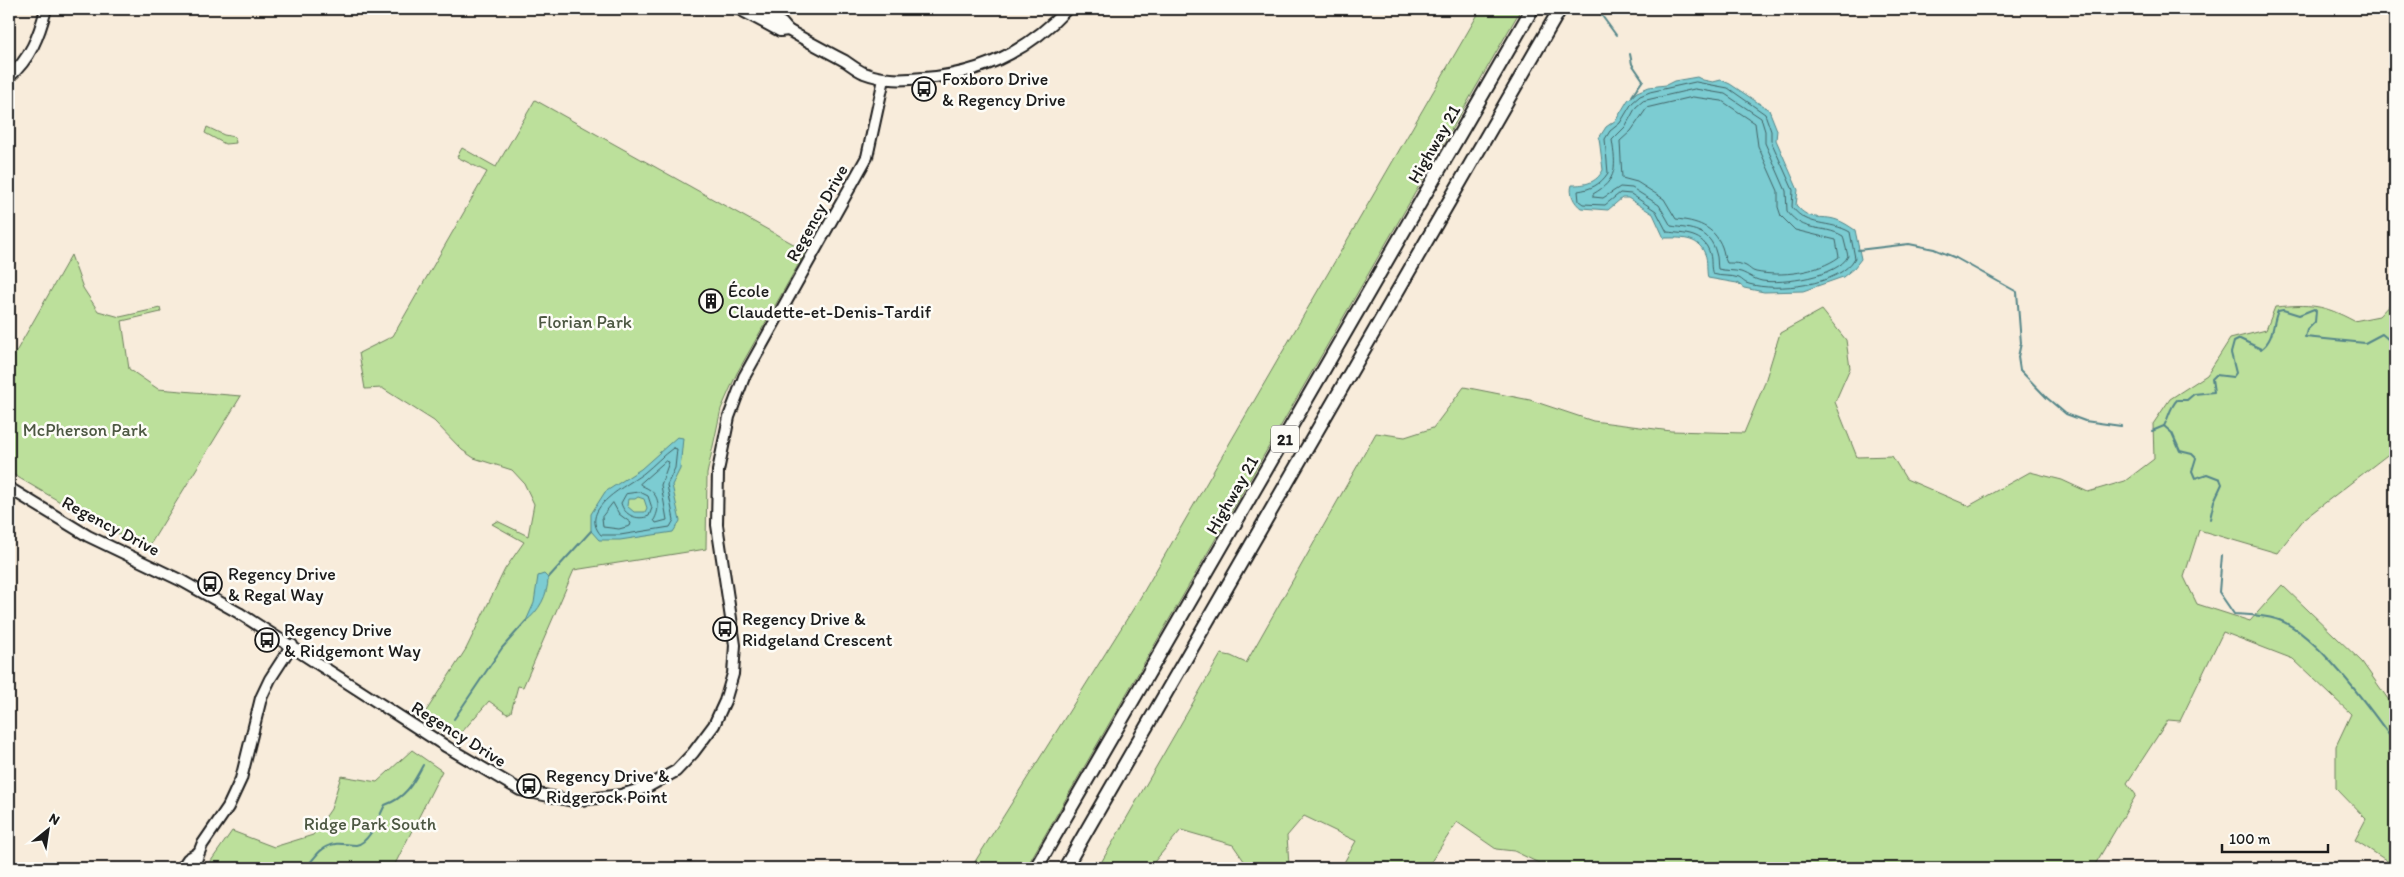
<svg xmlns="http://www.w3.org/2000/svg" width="2404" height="877" font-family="Itim,sans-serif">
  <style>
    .green { fill: #bce09b; stroke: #6c7e5c }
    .water { fill: #7bccd2; stroke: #558689; fill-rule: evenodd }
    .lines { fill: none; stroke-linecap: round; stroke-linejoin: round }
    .shore { stroke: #426265; stroke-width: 1 }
    .stream { stroke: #558689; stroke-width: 2 }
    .minor-casing { stroke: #1c1c1c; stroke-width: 14 }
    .major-casing { stroke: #1c1c1c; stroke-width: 16 }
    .minor { stroke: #fdfcf7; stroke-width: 10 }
    .major { stroke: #fdfcf7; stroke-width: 12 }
    .labels { text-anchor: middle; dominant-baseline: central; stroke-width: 5; stroke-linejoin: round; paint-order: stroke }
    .shield { fill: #fdfcf7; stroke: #605f5e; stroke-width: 1 }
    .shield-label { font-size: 16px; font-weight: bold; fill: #1c1c1c }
    .poi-label { font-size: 18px; fill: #1c1c1c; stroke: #fdfcf7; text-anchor: start }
    .street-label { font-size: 18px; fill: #1c1c1c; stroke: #fdfcf7 }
    .park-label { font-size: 18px; fill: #4c5742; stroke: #fdfcf7 }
  </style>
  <rect width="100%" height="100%" fill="#f8ecdb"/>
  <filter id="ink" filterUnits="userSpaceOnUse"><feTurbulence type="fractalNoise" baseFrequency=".02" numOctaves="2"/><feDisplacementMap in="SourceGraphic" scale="10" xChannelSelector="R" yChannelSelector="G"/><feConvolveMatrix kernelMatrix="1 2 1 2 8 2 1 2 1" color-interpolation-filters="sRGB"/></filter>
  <g filter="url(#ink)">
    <!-- green -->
    <g class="green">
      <path d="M1481 9H1521L1026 868H971L1140 598Z"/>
      <path d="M535 100 806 251 737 373 721 409 707 474 706 549 574 570 523 687 518 686 511 712 507 714 489 701 455 740 433 726 423 716 466 649 505 569 524 542 492 524 497 521 528 536 534 504 524 483 512 470 474 458 462 450 434 421 382 388 365 389 359 353 393 336 487 172 457 157 462 148 496 167Z"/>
      <path d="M207 127 224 135 235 137 236 143 225 144 205 133Z"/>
      <path d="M71 255 83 288 98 311 120 317 160 308 161 312 122 321 129 369 158 389 241 396 148 548 98 524 9 472V364Z"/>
      <path d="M2395 299V449L2304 519 2277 553 2199 530 2184 577 2197 604 2250 621 2282 585 2362 662 2395 709V866L2355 840 2366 819 2336 788V746L2351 714 2293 659 2223 632 2180 721 2168 720 2127 783 2136 795 2093 868H1549L1514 851 1496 849 1457 822 1427 868H1341L1356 841 1304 816 1287 836 1289 865 1287 868H1249L1233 845 1181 830 1149 868H1098L1221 654 1231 656 1246 663 1376 433 1405 437 1433 428 1464 387 1530 400 1593 421 1671 431 1744 433 1764 385 1780 333 1822 310 1846 340 1850 368 1835 402 1857 457 1892 456 1906 479 1969 506 2030 472 2062 480 2088 492 2125 481 2154 459 2153 424 2170 399 2207 375 2230 339 2266 330 2275 307C2311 304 2322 304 2354 321L2379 316Z"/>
      <path d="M412 750 442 771 393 868H206L232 831 274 847 313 835 331 809 341 776 377 782Z"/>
    </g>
    <!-- water -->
    <g class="water">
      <path d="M1697 77 1703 80 1713 82 1721 80 1730 84 1769 110 1777 130 1776 140 1798 190 1796 205C1811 223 1820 214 1837 220 1843 222 1849 226 1855 230L1861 259 1854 268 1843 277 1803 291 1764 292 1744 288 1737 283 1708 278C1706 270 1708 261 1705 254 1698 236 1680 238 1664 238L1653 214 1628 198H1622L1608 210 1581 208C1574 203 1569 193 1572 185 1586 185 1596 183 1603 170L1599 138 1606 127 1616 120 1628 100 1637 92 1649 87 1666 85 1674 81Z"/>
      <path d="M677 437 683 438 680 469 672 485 680 521 673 532 620 540H599L591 531V514L605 492 641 469ZM638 497 644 499 647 508 645 512H634L627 506 628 499H635Z"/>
      <path d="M544 574 548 578C548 595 539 611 526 621L534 603 538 576Z"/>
    </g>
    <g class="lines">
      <!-- shore -->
      <g class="shore">
        <path d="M1696 82 1728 88 1765 114 1771 131V141L1793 190 1792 207C1808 228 1829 220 1850 232L1855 258C1840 286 1776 292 1749 284 1744 283 1743 280 1739 278 1731 275 1721 277 1713 274 1710 268 1712 261 1710 254 1704 233 1685 234 1667 232L1656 211 1631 194 1620 193 1605 205 1583 204 1579 201 1578 191C1591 189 1600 185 1608 173L1605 139 1610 131 1620 123 1632 103 1640 96 1650 92Z"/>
        <path d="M1695 89 1725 94 1761 118 1765 131V143L1786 191 1787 211C1804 234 1822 224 1843 236L1848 256C1838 277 1782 284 1762 281 1753 279 1749 275 1741 272 1734 270 1725 271 1718 269 1717 264 1718 258 1716 253 1710 229 1691 229 1671 226L1659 205 1632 188 1620 187 1603 198 1593 197V194C1618 180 1616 166 1612 140L1625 127 1636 107 1643 101Z"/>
        <path d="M1693 97 1722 101 1755 123 1758 146 1778 191V207L1781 216 1795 230 1836 240 1839 257C1817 273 1781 277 1756 272 1751 271 1750 268 1746 266 1740 263 1733 263 1727 263 1724 258 1724 252 1722 247 1714 226 1696 221 1676 219L1664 199 1637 182 1622 178 1620 141 1631 131 1647 108Z"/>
        <path d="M673 448 677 449 675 468 667 485 674 520 670 527 620 535H601C577 508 629 485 644 473 654 465 662 456 673 448Z"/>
        <path d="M666 461 669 462 661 485 667 520 656 523 654 520C659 511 661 498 650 490 646 487 643 487 640 484Z"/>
        <path d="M640 492 648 496 652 508 649 516C637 521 624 515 621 503L626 494Z"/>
        <path d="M613 503 619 514 631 523 630 526 619 529 603 527 602 517Z"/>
      </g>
      <!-- stream -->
      <g class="stream">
        <path d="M1597 9 1616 35"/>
        <path d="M1630 54 1632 64 1643 80 1632 96"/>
        <path d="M1858 250 1909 244 1934 249 1956 258 2017 292 2021 343 2018 357 2020 370 2047 398 2066 414 2085 421 2121 426"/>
        <path d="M2164 426C2169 417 2170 407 2177 400H2187L2194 394 2214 392 2212 379 2216 375 2233 377 2236 373 2231 353 2234 342 2240 339 2261 349C2275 339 2272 323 2278 311L2283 310 2299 315 2314 309 2316 311 2315 322 2307 330 2305 337 2365 343 2382 334 2389 340V350L2395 352"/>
        <path d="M2164 426 2172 433 2180 451 2192 454 2196 458 2192 471 2195 478 2207 474 2220 479 2222 484 2214 501 2210 519"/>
        <path d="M2152 431 2164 426"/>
        <path d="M2222 555 2219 592 2234 614C2247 615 2263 615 2276 619 2313 629 2372 711 2395 743"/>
        <path d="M548 578 591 531"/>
        <path d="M454 719 502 648 526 621"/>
        <path d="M304 868C312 863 317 851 326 847 337 841 345 845 356 845 370 843 379 816 385 805 405 798 413 784 423 765"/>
      </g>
      <!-- minor casing -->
      <g class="minor-casing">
        <g id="minor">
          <path d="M739 9 780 31 788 30"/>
          <path d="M758 9 782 23 788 30C807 41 826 51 845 61 851 65 857 70 864 73 885 81 903 80 924 78 981 74 1028 51 1067 9"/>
          <path d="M9 77C30 59 39 36 46 9"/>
          <path d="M9 488 88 536 182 581 239 613 447 747 520 790 573 801 621 795 647 787 676 771 693 753 714 725 725 701 733 674 735 645 717 525 718 471 729 417 744 377 867 157 884 79"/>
          <path d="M182 868 188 859 198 853"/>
          <path d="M193 868 202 845 228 807 241 779 261 698 270 679 292 645"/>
        </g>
      </g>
      <!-- major casing -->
      <g class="major-casing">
        <g id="major">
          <path d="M1036 868 1532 9"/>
          <path d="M1065 868 1560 9"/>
        </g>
      </g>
      <!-- minor -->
      <use href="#minor" class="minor"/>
      <!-- major -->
      <use href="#major" class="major"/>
    </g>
  </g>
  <!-- icons -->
  <defs>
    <g id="bus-ring" transform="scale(1.25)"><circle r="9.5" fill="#fdfcf7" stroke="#1c1c1c" stroke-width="1.5"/><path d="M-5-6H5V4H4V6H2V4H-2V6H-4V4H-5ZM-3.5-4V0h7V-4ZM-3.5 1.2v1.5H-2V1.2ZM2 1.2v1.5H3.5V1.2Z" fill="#1c1c1c"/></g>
    <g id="building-ring" transform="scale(1.25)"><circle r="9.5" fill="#fdfcf7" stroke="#1c1c1c" stroke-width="1.5"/><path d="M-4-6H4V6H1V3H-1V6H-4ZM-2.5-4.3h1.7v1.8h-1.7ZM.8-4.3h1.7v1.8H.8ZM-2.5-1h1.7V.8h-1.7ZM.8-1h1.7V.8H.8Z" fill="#1c1c1c"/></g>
  </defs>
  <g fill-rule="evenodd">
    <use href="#bus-ring" x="924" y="89"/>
    <use href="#building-ring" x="711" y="301"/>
    <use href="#bus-ring" x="210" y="584"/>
    <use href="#bus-ring" x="725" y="629"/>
    <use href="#bus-ring" x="267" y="640"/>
    <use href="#bus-ring" x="529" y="786"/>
  </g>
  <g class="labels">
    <!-- shield labels -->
    <rect class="shield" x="1271" y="425.5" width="28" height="27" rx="4"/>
    <g class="shield-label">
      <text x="1285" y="439">21</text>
    </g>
    <!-- poi labels -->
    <g class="poi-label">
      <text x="942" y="79">Foxboro Drive<tspan x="942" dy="21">&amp; Regency Drive</tspan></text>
      <text x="728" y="291">École<tspan x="728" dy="21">Claudette-et-Denis-Tardif</tspan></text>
      <text x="228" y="574">Regency Drive<tspan x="228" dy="21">&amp; Regal Way</tspan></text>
      <text x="742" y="619">Regency Drive &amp;<tspan x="742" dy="21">Ridgeland Crescent</tspan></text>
      <text x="284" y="630">Regency Drive<tspan x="284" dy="21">&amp; Ridgemont Way</tspan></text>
      <text x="546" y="776">Regency Drive &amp;<tspan x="546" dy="21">Ridgerock Point</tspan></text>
    </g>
    <!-- street labels -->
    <g class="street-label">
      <text transform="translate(1434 144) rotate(-60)">Highway 21</text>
      <text transform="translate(817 213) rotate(-61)">Regency Drive</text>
      <text transform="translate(1232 495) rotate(-60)">Highway 21</text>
      <text transform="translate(111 526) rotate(28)">Regency Drive</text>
      <text transform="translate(459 734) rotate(32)">Regency Drive</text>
    </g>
    <!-- park labels -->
    <g class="park-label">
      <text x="585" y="322">Florian Park</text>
      <text x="85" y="430">McPherson Park</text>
      <text x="370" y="824">Ridge Park South</text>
    </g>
  </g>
  <!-- margin -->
  <rect width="2404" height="877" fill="none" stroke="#fdfcf7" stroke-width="30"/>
  <rect x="15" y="15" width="2374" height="847" fill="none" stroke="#1c1c1c" stroke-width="2" filter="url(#ink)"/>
  <!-- north arrow -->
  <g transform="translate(48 830) rotate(30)" stroke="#fdfcf7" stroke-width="4" paint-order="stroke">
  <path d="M0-4L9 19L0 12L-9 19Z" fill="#1c1c1c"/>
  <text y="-8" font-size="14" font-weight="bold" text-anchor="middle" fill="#1c1c1c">N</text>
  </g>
  <!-- scale -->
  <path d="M2222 844v8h106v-8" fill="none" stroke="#1c1c1c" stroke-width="2.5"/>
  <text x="2229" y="844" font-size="15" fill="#1c1c1c" stroke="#fdfcf7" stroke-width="4" paint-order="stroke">100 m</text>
</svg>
